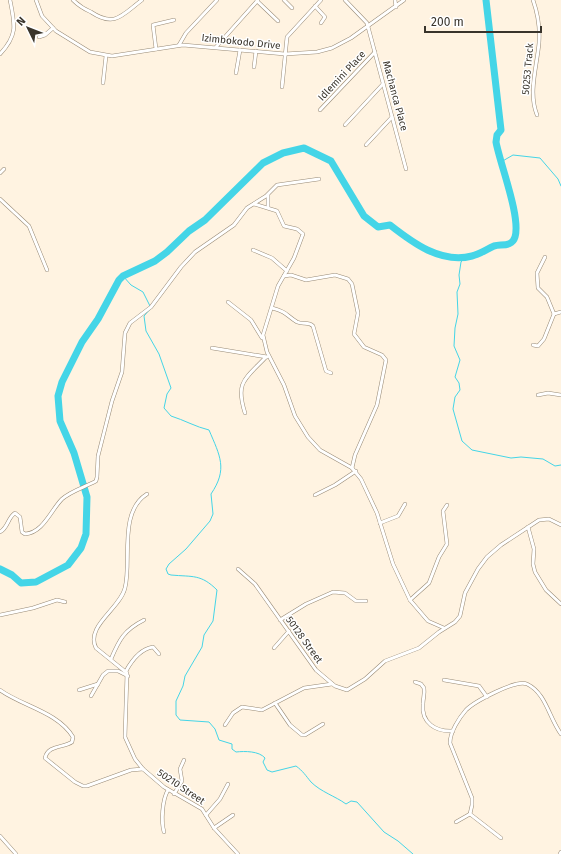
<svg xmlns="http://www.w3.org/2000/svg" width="561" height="854" font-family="'Fira Sans',sans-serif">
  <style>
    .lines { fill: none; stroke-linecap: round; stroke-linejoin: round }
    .stream { stroke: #44d5e7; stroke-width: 1 }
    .river { stroke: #44d5e7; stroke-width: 7 }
    .street-casing { stroke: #988a76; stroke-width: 4 }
    .street { stroke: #fff; stroke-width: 3 }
    .labels { text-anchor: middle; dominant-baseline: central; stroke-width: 3; stroke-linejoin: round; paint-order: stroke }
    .street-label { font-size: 10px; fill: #39342b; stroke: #fff }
  </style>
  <rect width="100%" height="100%" fill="#fff3e1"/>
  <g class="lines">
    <!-- stream -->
    <g class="stream">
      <path d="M501 162 513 155 540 158 558 179 561 186"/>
      <path d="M465 257 461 262 459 275 460 284 457 292 458 314 455 328 454 346 460 360 455 377 459 383 460 390 455 397 453 409 462 441 472 450 511 458 521 457 543 459 555 466 561 465"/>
      <path d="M123 276 131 285 143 292 150 306"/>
      <path d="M151 308 144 316 146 331 159 354 171 388 167 394 164 408 171 416C184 420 196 427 209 430 220 456 228 469 211 494L213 514 210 521 186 549 169 564 166 569 168 574 171 575C193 577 201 574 217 590L213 621 204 635 202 647 185 676 183 686 176 701V715L180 720 209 722 215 729 219 740 232 744V749L236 752C245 751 259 751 265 758L263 762 267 770 272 772 296 766C303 771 306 776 311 782 321 792 335 796 346 804L351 801 357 802 384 832 398 841 413 854"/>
    </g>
    <!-- river -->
    <path class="river" d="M0 569 12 575 21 583 36 582 68 565 81 548 86 534 87 497 74 453 60 421 58 396 62 382 82 342 98 319 119 280 123 276 155 261 167 252 189 231 205 220 263 163 283 153 304 148 331 161 364 216 378 227 390 225C413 243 441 264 472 256 480 254 487 249 494 246 502 244 512 247 515 237 521 217 500 164 496 142L497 135 501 130 486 0"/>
    <!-- street casing -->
    <g class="street-casing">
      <g id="street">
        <path d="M36 0 42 16 56 31 90 52 112 56 183 45 285 54 317 52 332 48 351 38 404 0"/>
        <path d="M73 0C78 5 84 9 91 12 115 28 122 15 142 0"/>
        <path d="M284 0 292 8"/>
        <path d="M345 0 367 23 406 169"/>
        <path d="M395 0 396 7"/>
        <path d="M533 0C538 14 540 29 539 43 537 66 528 93 537 115"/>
        <path d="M257 1 278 21"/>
        <path d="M315 6 325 17 321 23"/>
        <path d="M39 37 45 35 53 28"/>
        <path d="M179 45 186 33 217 0"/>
        <path d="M216 47 258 0"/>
        <path d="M156 49 153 25 174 20"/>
        <path d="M0 54C18 35 15 25 10 0"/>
        <path d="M254 67 256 51"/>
        <path d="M236 73 240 50"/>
        <path d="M103 83 106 56"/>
        <path d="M282 87 287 37 321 0"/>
        <path d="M320 110 375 52"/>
        <path d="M345 125 383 84"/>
        <path d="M366 145 392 117"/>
        <path d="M0 173 4 169"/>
        <path d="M0 199 29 226 47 270"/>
        <path d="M254 204 277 211 284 226 297 229 303 234 294 258 278 286 263 335 267 352 284 385 295 416 308 437 320 450 352 468 361 479 377 513 393 564 410 600 428 621 444 628"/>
        <path d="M268 207V195"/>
        <path d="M253 250 272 258 287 271"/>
        <path d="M545 257 537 273 538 288 547 297 554 314 561 312"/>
        <path d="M284 276 291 275 306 280 335 275 348 279 352 284 358 313 354 334 364 347 382 355 386 360 377 405 355 455 352 468"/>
        <path d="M228 302 251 320 262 338"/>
        <path d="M272 308C287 312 286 315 297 322 303 325 308 321 313 326L326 371 331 373"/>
        <path d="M533 345 538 346 544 339 554 314"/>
        <path d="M212 348 267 357"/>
        <path d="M538 395 548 393 561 395"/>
        <path d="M245 413C235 382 245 379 266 357"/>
        <path d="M147 494C118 512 132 561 125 588 120 609 85 626 96 648L127 673 125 737 135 759 143 769 164 787 202 809 214 828 238 854"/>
        <path d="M315 495 335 485 356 471"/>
        <path d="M380 523 398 516 405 504"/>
        <path d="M528 527 534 549 533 564 535 572 546 590 561 604"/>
        <path d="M0 532C8 528 8 517 15 513L20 517 22 532 25 534C43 533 51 510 62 499 71 491 85 487 96 481L97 477 98 456 112 401 122 372 125 333 130 323 151 307 181 267 195 252 234 225 247 208 266 196 277 185 319 179"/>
        <path d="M238 569 255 584 316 670 335 686 347 690 365 679 385 661 419 648 439 632 455 622 460 616 465 593 478 569 487 557 501 545 539 520 549 519 561 525"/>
        <path d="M410 600 429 583 439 557 447 544 443 511 447 505"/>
        <path d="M0 615 33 608 57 600 65 602"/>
        <path d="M280 620 306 604 333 592 345 593 356 601H366"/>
        <path d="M274 648 289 631"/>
        <path d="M111 659C119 640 124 630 144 620"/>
        <path d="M126 671C132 660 140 649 153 647L159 654"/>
        <path d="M444 680 479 686 487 697"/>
        <path d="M415 682 421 684 424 688C425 694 423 698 423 704 421 723 436 732 453 731"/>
        <path d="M0 690C22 706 58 712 73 737L72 742C63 748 48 745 45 758L75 782 83 786H87L131 770 143 769"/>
        <path d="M79 690 98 684"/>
        <path d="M91 696 103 675 108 671H118L128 676"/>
        <path d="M275 703 290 725 302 735H305L323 724"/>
        <path d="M225 725 233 713 242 707 262 710 304 688 332 684"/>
        <path d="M174 794 182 781 180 769 184 760"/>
        <path d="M206 815 220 799 228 784"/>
        <path d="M456 822 470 814"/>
        <path d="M214 828 233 815"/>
        <path d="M164 832C161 822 162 800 168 790"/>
        <path d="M0 836 16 854"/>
        <path d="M501 838 470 814 472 805V798L450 743C450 732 459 718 466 710 474 702 516 679 527 684 546 693 549 718 561 734"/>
        <path d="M560 854 561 852"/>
      </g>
    </g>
    <!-- street -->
    <use href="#street" class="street"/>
  </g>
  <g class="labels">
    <!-- street labels -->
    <g class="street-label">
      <text transform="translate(241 42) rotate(6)">Izimbokodo Drive</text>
      <text transform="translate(528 69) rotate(-85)">50253 Track</text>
      <text transform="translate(342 76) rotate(-47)">Idlemini Place</text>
      <text transform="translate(395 96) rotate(75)">Machanca Place</text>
      <text transform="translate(304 640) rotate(54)">50128 Street</text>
      <text transform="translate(181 787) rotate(34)">50210 Street</text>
    </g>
  </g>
  <!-- north arrow -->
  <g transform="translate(28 28) rotate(313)" stroke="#ffffff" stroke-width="3" paint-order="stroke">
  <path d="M0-3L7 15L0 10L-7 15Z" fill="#39342b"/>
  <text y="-6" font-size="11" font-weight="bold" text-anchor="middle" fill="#39342b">N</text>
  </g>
  <!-- scale -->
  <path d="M425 26v6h116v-6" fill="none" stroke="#39342b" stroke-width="2"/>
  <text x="431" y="26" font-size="12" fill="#39342b" stroke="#ffffff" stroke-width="3" paint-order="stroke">200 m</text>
</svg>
